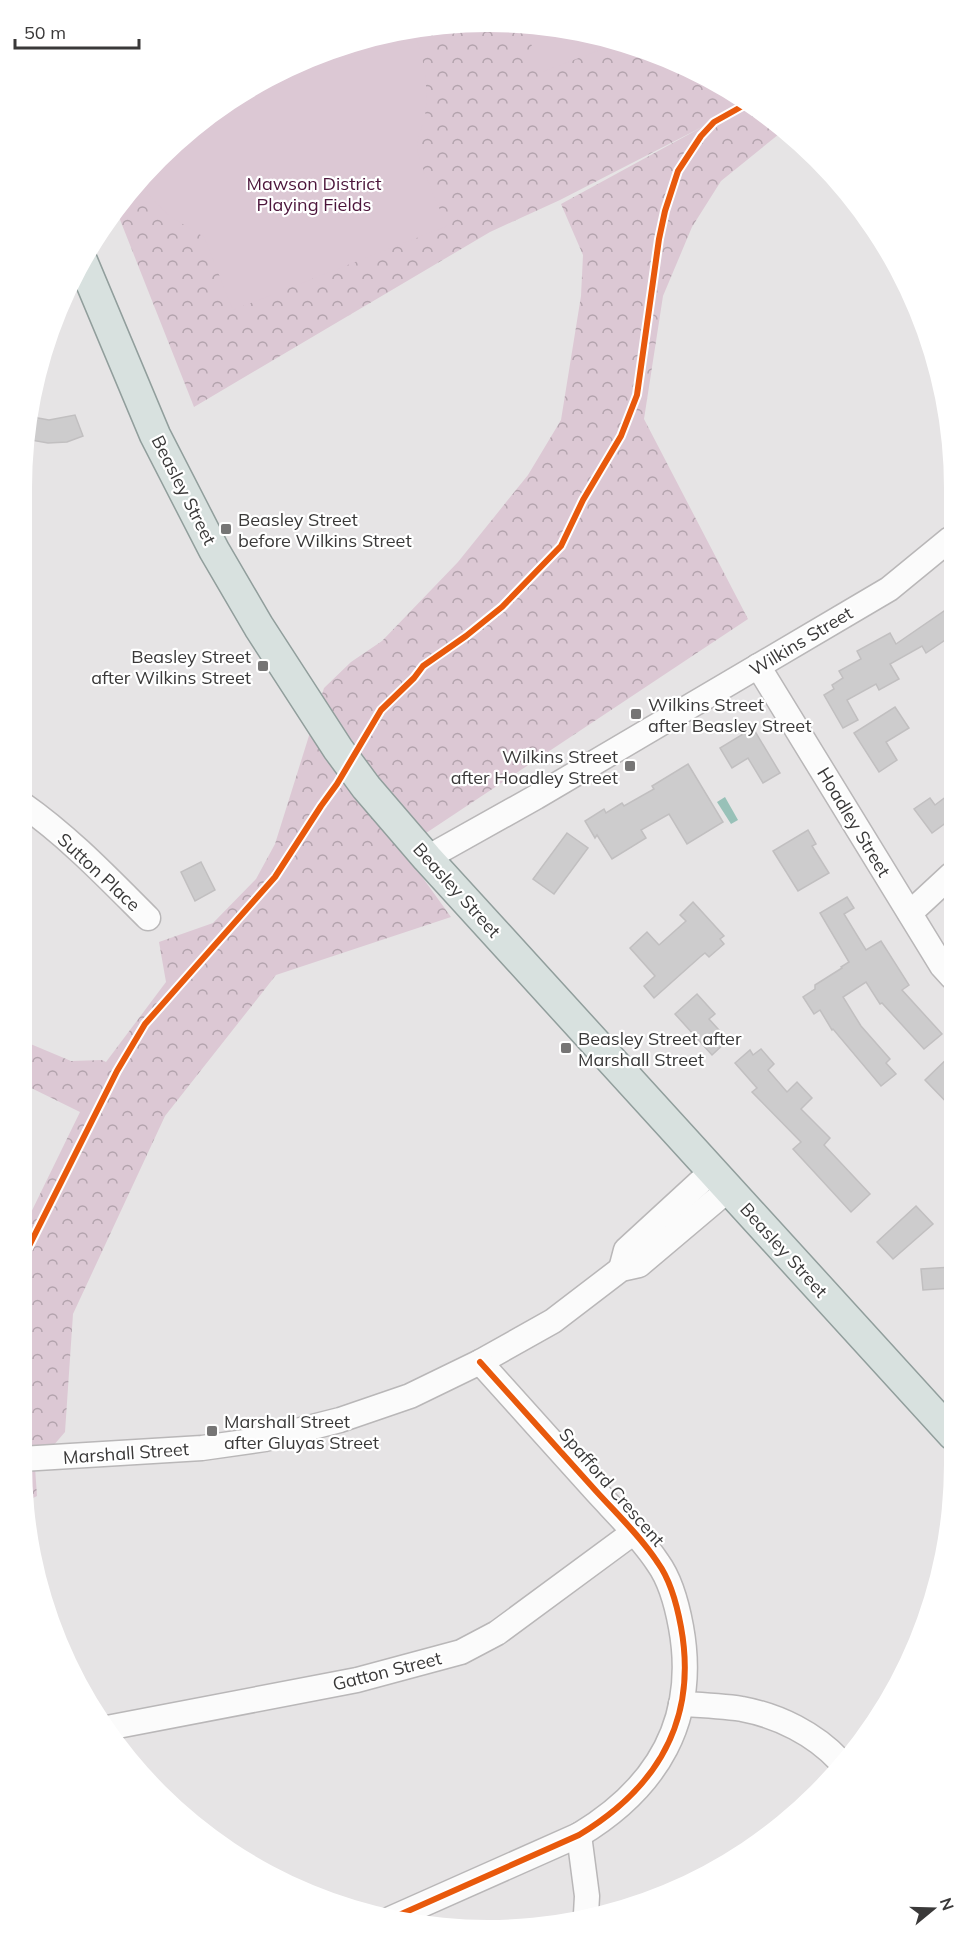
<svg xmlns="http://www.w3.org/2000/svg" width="975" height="1951" font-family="Mulish,sans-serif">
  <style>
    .park { fill: url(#park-crowns) }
    .pitch { fill: #dcc8d4 }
    .water { fill: #98c1b8 }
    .building { fill: #cdcccd; stroke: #c1bfc0; stroke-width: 1.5 }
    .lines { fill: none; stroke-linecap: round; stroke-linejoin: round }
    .minor-casing { stroke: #b9b7b8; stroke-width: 27 }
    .major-casing { stroke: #919e9c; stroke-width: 33 }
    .minor { stroke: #fbfbfb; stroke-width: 24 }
    .major { stroke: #d8e1df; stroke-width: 30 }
    .cycleway-casing { stroke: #fff; stroke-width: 10 }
    .cycleway { stroke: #e8590c; stroke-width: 6 }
    .poi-dot { fill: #767575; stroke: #fff; stroke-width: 2 }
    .labels { text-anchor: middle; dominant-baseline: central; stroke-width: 4.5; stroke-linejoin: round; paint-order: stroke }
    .park-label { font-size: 18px; fill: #4c163b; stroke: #fff }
    .street-label { font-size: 18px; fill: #3a3939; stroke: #fff }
    .poi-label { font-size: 18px; fill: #3a3939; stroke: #fff; text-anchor: start }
  </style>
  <defs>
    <pattern id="park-crowns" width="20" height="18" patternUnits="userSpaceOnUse" patternTransform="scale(1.5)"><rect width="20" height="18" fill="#dcc8d4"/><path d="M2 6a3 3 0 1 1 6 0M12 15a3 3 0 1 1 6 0" fill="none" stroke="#b3a3ad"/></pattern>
  </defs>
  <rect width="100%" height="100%" fill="#e6e4e5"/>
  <!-- park -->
  <path class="park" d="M518 22 608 37 694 69 744 100 714 121 748 103 772 118 784 130 721 181 692 227 663 296 644 419 748 619 402 849 451 917 276 975 165 1116 73 1314 65 1432 35 1467 37 1496 27 1501 21 1463V1233L80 1112 21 1083V1040L71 1061 102 1060 106 1062 166 982 159 942 213 923 256 879 275 844 324 688 351 662 382 641 458 562 528 475 561 420 581 296 583 255 561 204 704 126 560 200 490 232 194 407 115 207 180 137 254 84 337 46 426 25Z"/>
  <!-- pitch -->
  <g class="pitch">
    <path d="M523 23 608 37 621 42 542 72Z"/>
    <path d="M412 28C424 55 429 86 425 116 423 125 417 139 417 147 416 156 442 214 447 226L233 310 204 237 171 217 156 203 139 181 180 137 254 84 337 46Z"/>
  </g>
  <!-- water -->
  <path class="water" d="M725 797 738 820 731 824 717 802Z"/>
  <!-- building -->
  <g class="building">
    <path d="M29 413 38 418 49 420 75 415 83 436 67 442 48 443 25 439Z"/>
    <path d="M950 607 951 636 926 653 922 646 890 664 899 679 879 690 876 684 847 700 858 720 843 728 824 695 834 689 832 685 843 678 839 671 861 659 857 651 890 633 896 644Z"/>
    <path d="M895 707 909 728 886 742 897 760 879 772 854 733Z"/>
    <path d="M753 728 780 773 763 783 748 758 732 768 720 748Z"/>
    <path d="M688 764 723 822 687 844 669 814 641 830 646 838 612 859 597 835 595 838 585 821 604 809 606 813 622 803 624 806 654 789 652 786Z"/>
    <path d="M951 793V819L932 833 914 809 930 798 935 805Z"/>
    <path d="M808 830 816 844 812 846 829 873 798 891 773 851Z"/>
    <path d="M567 833 588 848 554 894 533 879Z"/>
    <path d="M201 862 215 890 195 901 181 872Z"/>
    <path d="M847 897 854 908 844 914 866 950 881 941 909 985 902 990 942 1034 924 1049 882 1003 880 1004 866 982 843 997 861 1026 890 1059 886 1063 896 1074 881 1086 833 1029 832 1030 820 1010 814 1014 803 997 815 989V985L842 968 841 967 849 962 820 913Z"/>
    <path d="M693 902 724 936 720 939 724 944 709 957 705 953 700 957 654 998 644 986 655 976 630 948 647 932 659 945 686 921 680 915Z"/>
    <path d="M697 994 715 1014 709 1019 728 1040 712 1055 675 1014Z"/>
    <path d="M761 1049 774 1064 768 1070 787 1092 797 1082 812 1098 801 1109 830 1138 824 1145 870 1194 851 1212 793 1149 801 1142 752 1092 757 1088 735 1063 750 1050 753 1055Z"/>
    <path d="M952 1054V1108L925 1080Z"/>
    <path d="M916 1206 933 1224 893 1259 877 1242Z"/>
    <path d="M952 1267V1288L923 1290 921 1269Z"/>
  </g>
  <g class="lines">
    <!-- minor casing -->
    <g class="minor-casing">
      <g id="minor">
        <path d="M758 666 942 966 952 977"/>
        <path d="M22 804C68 836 108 878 148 918"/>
        <path d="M427 858 536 797 889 589 950 539"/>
        <path d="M910 913 951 875"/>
        <path d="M621 1269 626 1250 712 1171"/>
        <path d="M21 1459 202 1448 265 1439 340 1420 410 1396 480 1362 553 1321 621 1269 639 1265 729 1189"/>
        <path d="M681 1704C701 1705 722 1706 742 1709 779 1716 815 1734 840 1761"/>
        <path d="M107 1728 357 1680 461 1652 497 1633 634 1532"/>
        <path d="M579 1835 587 1896 586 1914"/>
        <path d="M390 1919 579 1835C657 1788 698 1720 681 1627 677 1605 671 1581 658 1563 641 1537 617 1514 596 1491 557 1448 519 1405 480 1362"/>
      </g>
    </g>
    <!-- major casing -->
    <g class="major-casing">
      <path id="major" d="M82 261 155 435 214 550 259 627 338 749 366 787 427 858 953 1435"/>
    </g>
    <!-- minor -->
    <use href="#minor" class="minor"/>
    <!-- major -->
    <use href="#major" class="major"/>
    <!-- cycleway casing -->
    <g class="cycleway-casing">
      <g id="cycleway">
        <path d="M21 1262 117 1071 145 1024 275 877 321 806 337 784 381 710 414 678 423 666 466 636 502 607 561 546 583 500 621 436 637 395 659 239 665 211 678 171 701 136 714 122 748 103"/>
        <path d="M390 1919 579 1835C657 1788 698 1720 681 1627 677 1605 671 1581 658 1563 641 1537 617 1514 596 1491 557 1448 519 1405 480 1362"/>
      </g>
    </g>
    <!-- cycleway -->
    <use href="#cycleway" class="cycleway"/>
  </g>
  <!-- markers -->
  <g class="poi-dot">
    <rect x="220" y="523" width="12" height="12" rx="3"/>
    <rect x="257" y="660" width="12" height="12" rx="3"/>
    <rect x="630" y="708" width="12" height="12" rx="3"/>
    <rect x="624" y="760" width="12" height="12" rx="3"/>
    <rect x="560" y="1042" width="12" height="12" rx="3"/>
    <rect x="206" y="1425" width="12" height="12" rx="3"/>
  </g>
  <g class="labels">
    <!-- park labels -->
    <g class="park-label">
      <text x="314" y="183">Mawson District<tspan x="314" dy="21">Playing Fields</tspan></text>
    </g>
    <!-- street labels -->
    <g class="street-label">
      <text transform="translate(184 490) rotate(63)">Beasley Street</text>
      <text transform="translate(801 641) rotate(-31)">Wilkins Street</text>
      <text transform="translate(854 822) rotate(59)">Hoadley Street</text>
      <text transform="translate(99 872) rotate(43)">Sutton Place</text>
      <text transform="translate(457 890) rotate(48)">Beasley Street</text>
      <text transform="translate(784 1250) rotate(48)">Beasley Street</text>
      <text transform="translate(126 1453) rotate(-4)">Marshall Street</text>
      <text transform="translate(612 1487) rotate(49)">Spafford Crescent</text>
      <text transform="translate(387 1671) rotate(-14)">Gatton Street</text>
    </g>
    <!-- poi labels -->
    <g class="poi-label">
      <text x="238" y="519">Beasley Street<tspan x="238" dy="21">before Wilkins Street</tspan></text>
      <text x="251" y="656" text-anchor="end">Beasley Street<tspan x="251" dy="21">after Wilkins Street</tspan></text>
      <text x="648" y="704">Wilkins Street<tspan x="648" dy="21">after Beasley Street</tspan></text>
      <text x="618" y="756" text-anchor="end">Wilkins Street<tspan x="618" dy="21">after Hoadley Street</tspan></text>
      <text x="578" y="1038">Beasley Street after<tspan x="578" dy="21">Marshall Street</tspan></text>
      <text x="224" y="1421">Marshall Street<tspan x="224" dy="21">after Gluyas Street</tspan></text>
    </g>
  </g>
  <!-- crop -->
  <path d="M0 0H975V1951H0ZM488 32H488A456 456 0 0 1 944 488V1464A456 456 0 0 1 488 1920H488A456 456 0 0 1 32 1464V488A456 456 0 0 1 488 32Z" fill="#fff" fill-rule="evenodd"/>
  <!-- north arrow -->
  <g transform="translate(933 1909) rotate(71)" stroke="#ffffff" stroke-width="4.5" paint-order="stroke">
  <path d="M0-4.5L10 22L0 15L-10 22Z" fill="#3a3939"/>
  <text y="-9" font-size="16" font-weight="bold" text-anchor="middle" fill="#3a3939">N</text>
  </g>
  <!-- scale -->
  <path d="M15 39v9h124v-9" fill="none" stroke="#3a3939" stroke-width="3"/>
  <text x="24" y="39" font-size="18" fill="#3a3939" stroke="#ffffff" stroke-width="4.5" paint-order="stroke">50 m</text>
</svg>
